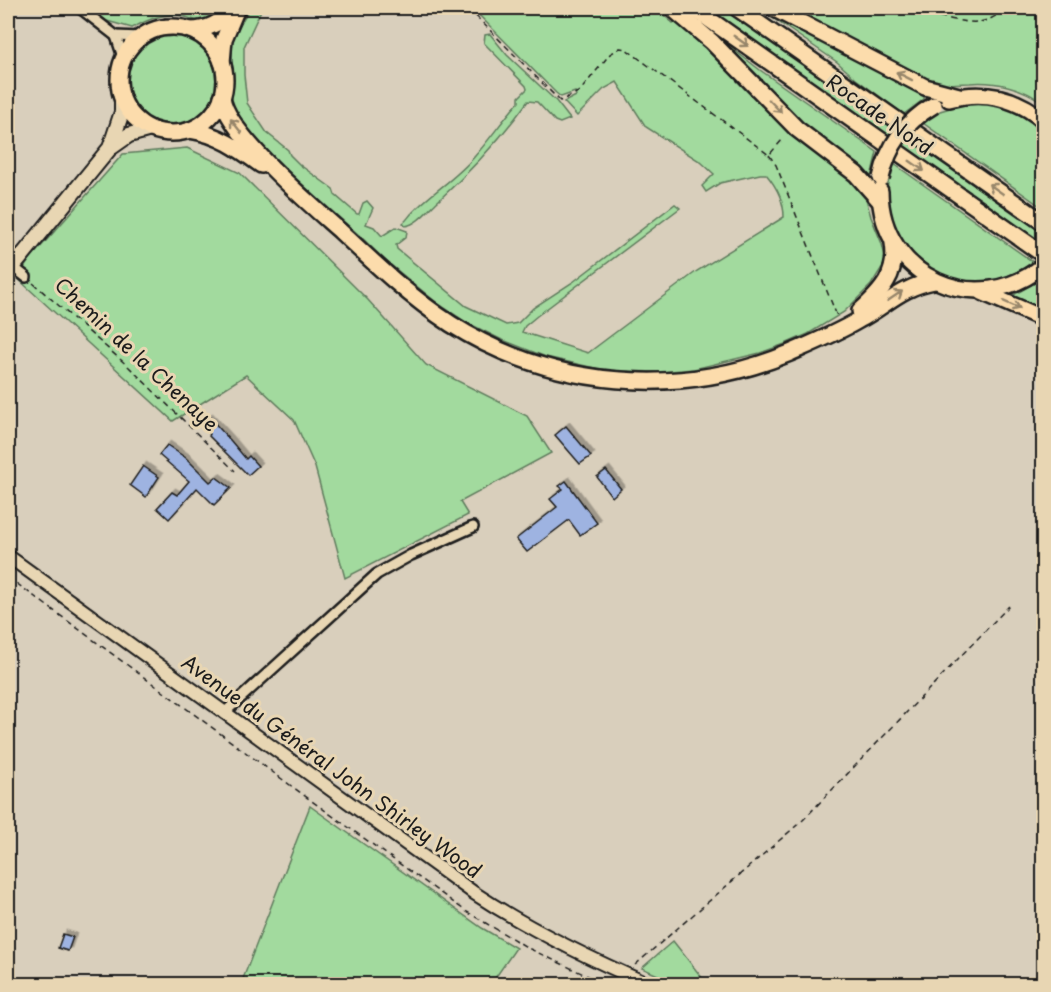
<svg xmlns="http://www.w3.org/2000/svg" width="1051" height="992" font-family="'Playpen Sans',sans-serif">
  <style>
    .green { fill: #a2da9e; stroke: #5f7b5d; stroke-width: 1.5 }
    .building { fill: #9eb3e1; stroke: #1c1c1c; stroke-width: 1.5; filter: url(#shadow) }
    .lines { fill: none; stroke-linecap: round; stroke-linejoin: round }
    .minor-casing { stroke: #1c1c1c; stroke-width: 14 }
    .tertiary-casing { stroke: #1c1c1c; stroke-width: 16 }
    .secondary-casing { stroke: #1c1c1c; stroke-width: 18 }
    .primary-casing { stroke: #1c1c1c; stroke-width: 20 }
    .trunk-casing { stroke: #1c1c1c; stroke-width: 20 }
    .path { stroke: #1c1c1c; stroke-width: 1.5; stroke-dasharray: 6 4.5; stroke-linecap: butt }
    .minor { stroke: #e8d6b3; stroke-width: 9 }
    .tertiary { stroke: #e8d6b3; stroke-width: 12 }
    .secondary { stroke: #e8d6b3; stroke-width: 14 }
    .primary { stroke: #fcdcac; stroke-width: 15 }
    .trunk { stroke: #fcdcac; stroke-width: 15 }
    .trunk-bridge-casing { stroke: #1c1c1c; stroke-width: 20; stroke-linecap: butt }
    .trunk-bridge { stroke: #fcdcac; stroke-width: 15 }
    .oneway { stroke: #97866b }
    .labels { text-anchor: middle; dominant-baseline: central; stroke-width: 6; stroke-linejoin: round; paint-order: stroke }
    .street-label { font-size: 20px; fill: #1c1c1c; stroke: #e8d6b3 }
  </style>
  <defs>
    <filter id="shadow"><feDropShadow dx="3.5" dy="-3.5" stdDeviation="0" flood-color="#0004"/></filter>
  </defs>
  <rect width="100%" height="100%" fill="#d9cfbc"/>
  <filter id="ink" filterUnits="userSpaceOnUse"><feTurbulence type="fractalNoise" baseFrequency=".0167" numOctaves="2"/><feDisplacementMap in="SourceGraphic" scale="12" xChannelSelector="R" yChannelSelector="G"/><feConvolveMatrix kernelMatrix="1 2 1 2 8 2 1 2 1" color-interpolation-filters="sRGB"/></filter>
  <g filter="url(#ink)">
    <!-- green -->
    <g class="green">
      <path d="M89 8H220L212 17 201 22C193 20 185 16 178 15 161 13 146 21 132 28L107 21Z"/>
      <path d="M250 8H262L244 47V75L247 103 267 133 288 150 290 155 300 165 333 189 335 195 357 214H359L363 203 367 201 373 208 366 224 374 227 382 236 396 227 407 231 406 237 396 245 397 249 466 306 506 325 518 323 533 308 573 282 675 204 680 208 537 316 525 326 522 332 588 353 697 271 784 217C784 202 776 186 766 174H760L720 183 706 192 702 186 714 174 701 162 646 127 617 82 604 89 577 116 564 102 576 96 575 92 561 97 556 93 472 8H655L673 23 677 20 702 42 795 136 860 188 865 195 871 217 882 244 886 261 871 285 844 312 808 334 785 344 760 353 694 369 658 372 620 371 599 369 546 357 500 339 466 322 436 302 386 261 359 235 279 164 232 112 230 97 232 83V43L235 32Z"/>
      <path d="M705 8H725L1043 232V245Z"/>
      <path d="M758 8H765L904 82 924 95V99L904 114 856 79 837 62Z"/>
      <path d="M787 8H1043V103C1023 87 995 81 970 83 954 83 947 86 932 82Z"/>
      <path d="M712 33 760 70 877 152 871 177H867L823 145Z"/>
      <path d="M490 34 507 55 556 101 570 119 560 123 555 121 537 102 528 101C500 140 473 169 438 201 428 210 418 224 405 226L403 223C407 220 409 216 412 213 432 192 457 178 475 156 491 138 503 119 519 102V97L527 89 526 86 484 43 485 35Z"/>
      <circle cx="171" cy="80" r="46"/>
      <path d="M967 103C997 102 1022 110 1043 131V208L923 123 940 111Z"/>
      <path d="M187 148 240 173 368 300 426 365 527 416 551 453 460 502 468 515 345 578 315 467 294 420 246 375 173 421 17 278 30 259 123 154Z"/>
      <path d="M894 164 1033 262C1014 275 993 285 969 282 924 277 886 236 887 190 887 182 891 172 894 164Z"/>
      <path d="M1043 278V313L1010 297Z"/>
      <path d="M310 806 482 928 516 948 491 984H241Z"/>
      <path d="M673 941 707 984H678L642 968Z"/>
    </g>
    <!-- building -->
    <g class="building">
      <path d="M209 417 231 441 246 459 249 456 258 466 248 475 209 436 210 434 201 424Z"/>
      <path d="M566 426 591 456 580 464 555 435Z"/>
      <path d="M167 445 186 458 210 482 216 477 231 488 214 505 197 488 169 519 157 508 172 492 177 495 189 481 159 455Z"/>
      <path d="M143 466 159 477 146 497 130 485Z"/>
      <path d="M606 470 621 489 612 497 597 477Z"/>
      <path d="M566 481 597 523 580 535 569 520 527 552 516 539 557 507 550 499 563 489 559 486Z"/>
      <path d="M63 934 73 937 68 951 58 948Z"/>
    </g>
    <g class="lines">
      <!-- minor casing -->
      <g class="minor-casing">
        <g id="minor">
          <path d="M80 8 116 36"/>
          <path d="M116 36 140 37"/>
          <path d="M116 36 123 57"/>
          <path d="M12 266 26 277"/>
          <path d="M224 713 377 574 411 555 473 527"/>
        </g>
      </g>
      <!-- tertiary casing -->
      <g class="tertiary-casing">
        <path id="tertiary" d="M8 556 474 893C530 930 588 958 648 984"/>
      </g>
      <!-- secondary casing -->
      <g class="secondary-casing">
        <g id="secondary">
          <path d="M112 147 129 135 151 129"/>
          <path d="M8 273 110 148 122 112V98"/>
        </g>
      </g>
      <!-- primary casing -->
      <g class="primary-casing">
        <g id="primary">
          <circle cx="172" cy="80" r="53"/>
          <path d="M190 30C210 30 220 22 235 9"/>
          <path d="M222 62 224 39 237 8"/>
        </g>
      </g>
      <!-- trunk casing -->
      <g class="trunk-casing">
        <g id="trunk">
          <path d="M672 8 712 42 797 129 856 174 880 201"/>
          <path d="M693 8 1044 255"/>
          <path d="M737 8 1044 223"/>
          <path d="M773 8 925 87 959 96"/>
          <path d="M222 97C227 134 311 205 340 231 375 264 411 298 451 324 552 388 679 399 790 353 813 343 837 333 859 320 887 305 901 287 934 281"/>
          <path d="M949 99C983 90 1017 97 1044 121"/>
          <path d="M190 130C218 134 239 149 261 165"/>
          <path d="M880 191C881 277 977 321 1044 265"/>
          <path d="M982 292 1044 319"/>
          <path d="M860 311C882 291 898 274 893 243"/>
        </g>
      </g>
      <!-- path -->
      <g class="path">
        <path d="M468 8 560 101 580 91 610 54 620 48 626 49 769 155 782 140"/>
        <path d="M898 8C910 12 920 10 931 14 945 18 973 26 987 20 994 18 1002 12 1008 8"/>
        <path d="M988 8 1004 9"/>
        <path d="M142 26 165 18 184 20"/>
        <path d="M769 155 776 165 837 316"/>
        <path d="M33 283 129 367 235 471"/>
        <path d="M8 577 309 799 467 912 530 949 605 984"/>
        <path d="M635 965 803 820 1009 606"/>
      </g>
      <!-- minor -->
      <use href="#minor" class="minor"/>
      <!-- tertiary -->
      <use href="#tertiary" class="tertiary"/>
      <!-- secondary -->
      <use href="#secondary" class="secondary"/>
      <!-- primary -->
      <use href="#primary" class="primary"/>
      <!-- trunk -->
      <use href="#trunk" class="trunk"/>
      <!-- trunk-bridge casing -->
      <g class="trunk-bridge-casing">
        <path id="trunk-bridge" d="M881 178C888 145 905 122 934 105"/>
      </g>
      <!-- trunk-bridge -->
      <use href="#trunk-bridge" class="trunk-bridge"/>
    </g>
    <!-- one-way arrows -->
    <defs><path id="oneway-shaft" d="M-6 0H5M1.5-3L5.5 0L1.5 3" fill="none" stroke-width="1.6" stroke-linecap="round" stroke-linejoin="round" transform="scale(1.5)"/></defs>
    <g class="oneway">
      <use href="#oneway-shaft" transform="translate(741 41) rotate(35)"/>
      <use href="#oneway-shaft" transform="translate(904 76) rotate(-153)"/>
      <use href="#oneway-shaft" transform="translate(775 106) rotate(46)"/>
      <use href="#oneway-shaft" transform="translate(236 126) rotate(-128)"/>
      <use href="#oneway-shaft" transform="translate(917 166) rotate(35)"/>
      <use href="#oneway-shaft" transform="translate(996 189) rotate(-145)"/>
      <use href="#oneway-shaft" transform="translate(895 296) rotate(-34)"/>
      <use href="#oneway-shaft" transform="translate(1012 305) rotate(24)"/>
    </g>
  </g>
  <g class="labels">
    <!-- street labels -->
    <g class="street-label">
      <text transform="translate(880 114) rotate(35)">Rocade Nord</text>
      <text transform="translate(137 354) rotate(43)">Chemin de la Chenaye</text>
      <text transform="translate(332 766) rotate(36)">Avenue du Général John Shirley Wood</text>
    </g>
  </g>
  <!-- margin -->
  <rect width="1051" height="992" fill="none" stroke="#e8d6b3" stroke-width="30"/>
  <rect x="15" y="15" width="1021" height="962" fill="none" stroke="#1c1c1c" stroke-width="2" filter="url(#ink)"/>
</svg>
